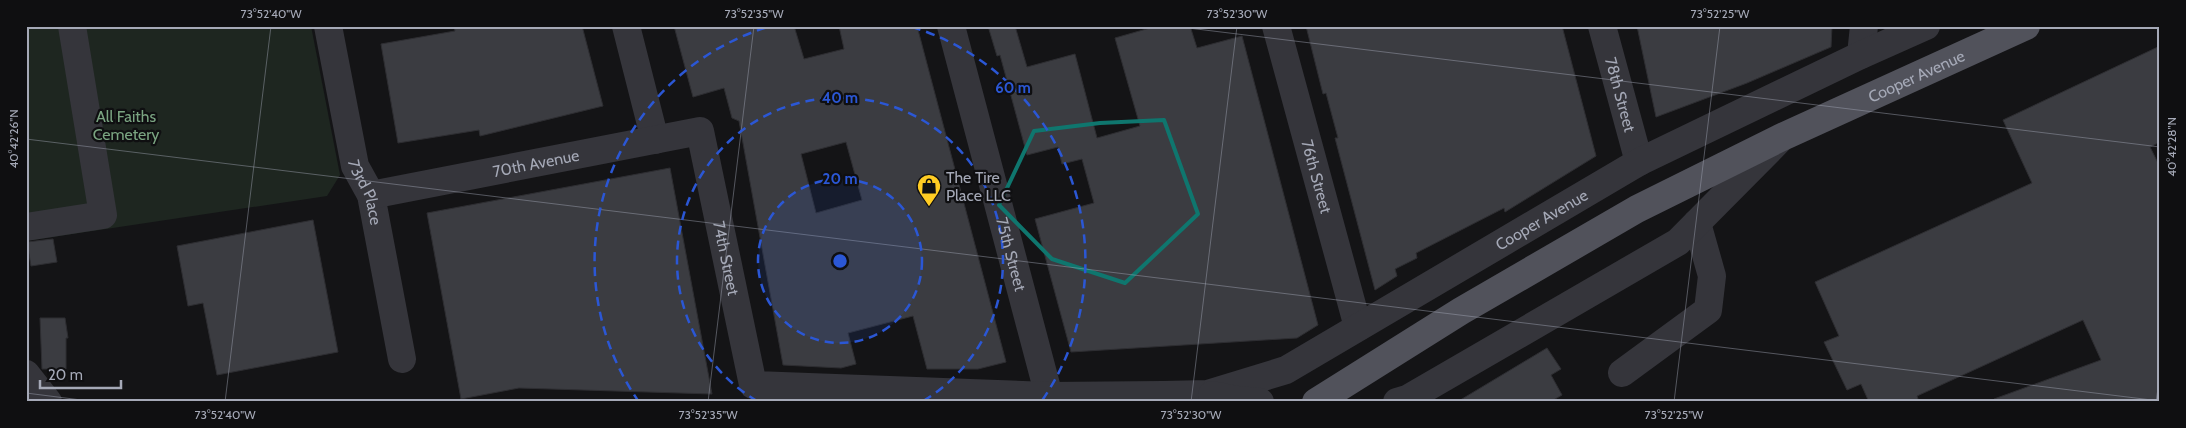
<svg xmlns="http://www.w3.org/2000/svg" width="2186" height="428" font-family="Cabin,sans-serif">
  <style>
    .green { fill: #1e2620 }
    .building { fill: #3b3c41; stroke: #2e2e32; fill-rule: evenodd }
    .lines { fill: none; stroke-linecap: round; stroke-linejoin: round }
    .minor { stroke: #35353b; stroke-width: 28 }
    .major { stroke: #51525b; stroke-width: 28 }
    .marked { fill: none; stroke: #0f766e; stroke-width: 4; stroke-linejoin: round }
    .ticks { fill: none; stroke: #a5a9b7; stroke-width: 1; stroke-opacity: 0.45 }
    .ring { fill: none; stroke: #2b57d5; stroke-width: 2.5; stroke-dasharray: 9 6 }
    .labels { text-anchor: middle; dominant-baseline: central; stroke-width: 4.5; stroke-linejoin: round; paint-order: stroke }
    .street-label { font-size: 16px; fill: #a5a9b7; stroke: #0f0f11 }
    .park-label { font-size: 16px; fill: #7aa481; stroke: #0f0f11 }
    .poi-label { font-size: 16px; fill: #a5a9b7; stroke: #0f0f11; text-anchor: start }
    .centre { fill: #2b57d5; stroke: #0f0f11; stroke-width: 2.5 }
    .ring-label { font-size: 15px; text-anchor: middle; font-weight: bold; fill: #2b57d5; stroke: #0f0f11; stroke-width: 4.5; stroke-linejoin: round; paint-order: stroke }
    .neatline { fill: none; stroke: #a5a9b7; stroke-width: 2 }
    .ticks-label { font-size: 12px; text-anchor: middle; fill: #a5a9b7 }
  </style>
  <rect width="100%" height="100%" fill="#141416"/>
  <!-- green -->
  <path class="green" d="M26 26H311L340 175 327 196 26 241Z"/>
  <!-- building -->
  <g class="building">
    <path d="M454 26H582L603 106 480 136 479 130 398 143 381 44 455 31Z"/>
    <path d="M674 26H794L804 59 844 49 839 26H917L1006 362 978 369H927L913 316 848 333 856 364 841 368 783 365 739 121 732 118 724 88 693 97ZM846 142 862 200 816 213 801 154Z"/>
    <path d="M988 26H1015L1027 67 1075 54 1097 138 1140 126 1115 38 1157 26H1190L1197 48 1242 36 1318 325 1297 338 1071 352 1035 219 1094 203 1082 159 1062 164 1058 147 1027 155 1000 55 997 56Z"/>
    <path d="M1306 26H1562L1596 156 1505 212 1504 208 1416 253 1417 258 1395 269 1397 276 1375 290 1335 138H1338L1326 93 1323 94Z"/>
    <path d="M1637 26H1832L1831 47 1747 83 1656 117Z"/>
    <path d="M2160 46V142L2150 147 2160 167V402H1995L1994 399 2101 360 2083 320 1917 396 1919 402H1869L1861 384 1847 390 1824 342 1839 336 1815 282 2032 183 2003 120Z"/>
    <path d="M670 168 712 394 519 388 461 399 427 213Z"/>
    <path d="M313 220 338 352 217 375 203 303 188 306 177 246Z"/>
    <path d="M53 239 57 262 31 266 27 242Z"/>
    <path d="M40 318H65L68 338H66V369H42Z"/>
    <path d="M1547 348 1561 369 1551 375 1562 395 1550 402H1457Z"/>
  </g>
  <g class="lines">
    <!-- minor -->
    <g class="minor">
      <path id="s1" d="M328 26 355 166 371 195 402 359"/>
      <path d="M626 26 655 140"/>
      <path id="s2" d="M951 26 1049 396"/>
      <path id="s3" d="M1276 26 1358 327"/>
      <path id="s4" d="M1602 26 1639 162"/>
      <path d="M1861 55 1864 26"/>
      <path id="s5" d="M371 195 700 131 753 385 1049 396 1163 395 1208 394 1286 370 1639 162 1861 55 1926 26"/>
      <path d="M26 227 103 215 72 26"/>
      <path d="M1622 373 1708 310 1712 276 1697 223"/>
      <path d="M26 374 48 402"/>
      <path d="M1212 395 1237 400 1260 402"/>
      <path d="M1397 402 1407 399 1678 242 1778 141"/>
    </g>
    <!-- major -->
    <path class="major" id="s6" d="M1316 402 1461 311 1637 209 1780 138 2026 26"/>
  </g>
  <!-- marked area -->
  <path class="marked" d="M1164 120 1198 214 1125 283 1052 259 999 205 1034 131 1100 123Z"/>
  <!-- ticks -->
  <path class="ticks" d="M1172 26 2160 147M26 139 2160 401M26 393 97 402M225 402 271 26M708 402 754 26M1191 402 1237 26M1674 402 1720 26M2156 402 2160 375"/>
  <!-- distance rings -->
  <circle cx="840" cy="261" r="82" fill="#2b57d5" fill-opacity=".12"/>
  <g class="ring">
    <circle cx="840" cy="261" r="82"/>
    <path d="M757 401A163 163 0 1 1 923 401"/>
    <path d="M639 402A245 245 0 0 1 768 27M912 27A245 245 0 0 1 1041 402"/>
  </g>
  <!-- icons -->
  <defs>
    <g id="shop-pin" transform="scale(1.25)"><path d="M0 17L-7.5 6A9.5 9.5 0 1 1 7.5 6Z" fill="#ffcc23" stroke="#0f0f11"/><path d="M-5-2.5h2.3a2.7 3.5 0 0 1 5.4 0H5L5.5 6h-11ZM-1.5-2.5h3a1.5 2.3 0 0 0-3 0Z" fill="#111"/></g>
  </defs>
  <g fill-rule="evenodd">
    <use href="#shop-pin" x="929" y="186"/>
  </g>
  <g class="labels">
    <!-- street labels -->
    <g class="street-label">
      <text stroke="none"><textPath href="#s6" startOffset="684">Cooper Avenue</textPath></text>
      <text stroke="none"><textPath href="#s4" startOffset="71">78th Street</textPath></text>
      <text stroke="none"><textPath href="#s5" startOffset="168">70th Avenue</textPath></text>
      <text stroke="none"><textPath href="#s3" startOffset="156">76th Street</textPath></text>
      <text stroke="none"><textPath href="#s1" startOffset="171">73rd Place</textPath></text>
      <text stroke="none"><textPath href="#s5" startOffset="1428">Cooper Avenue</textPath></text>
      <text stroke="none"><textPath href="#s2" startOffset="236">75th Street</textPath></text>
      <text stroke="none"><textPath href="#s5" startOffset="465">74th Street</textPath></text>
    </g>
    <!-- park labels -->
    <g class="park-label">
      <text x="126" y="116">All Faiths<tspan x="126" dy="18">Cemetery</tspan></text>
    </g>
    <!-- poi labels -->
    <g class="poi-label">
      <text x="946" y="177">The Tire<tspan x="946" dy="18">Place LLC</tspan></text>
    </g>
  </g>
  <circle cx="840" cy="261" r="8" class="centre"/>
  <g class="ring-label">
    <text x="1013" y="93">60 m</text>
    <text x="840" y="103">40 m</text>
    <text x="840" y="184">20 m</text>
  </g>
  <!-- border -->
  <rect width="2186" height="428" fill="none" stroke="#0f0f11" stroke-width="55"/>
  <!-- scale -->
  <path d="M40 380v8h81v-8" fill="none" stroke="#a5a9b7" stroke-width="2.5"/>
  <text x="48" y="380" font-size="15" fill="#a5a9b7" stroke="#0f0f11" stroke-width="4" paint-order="stroke">20 m</text>
  <rect x="28" y="28" width="2130" height="372" class="neatline"/>
  <g class="ticks-label">
    <text x="271" y="18">73°52'40"W</text>
    <text x="754" y="18">73°52'35"W</text>
    <text x="1237" y="18">73°52'30"W</text>
    <text x="1720" y="18">73°52'25"W</text>
    <text transform="translate(14 139) rotate(-90)" y="4">40°42'26"N</text>
    <text transform="translate(2172 147) rotate(-90)" y="4">40°42'28"N</text>
    <text x="225" y="419">73°52'40"W</text>
    <text x="708" y="419">73°52'35"W</text>
    <text x="1191" y="419">73°52'30"W</text>
    <text x="1674" y="419">73°52'25"W</text>
  </g>
</svg>
